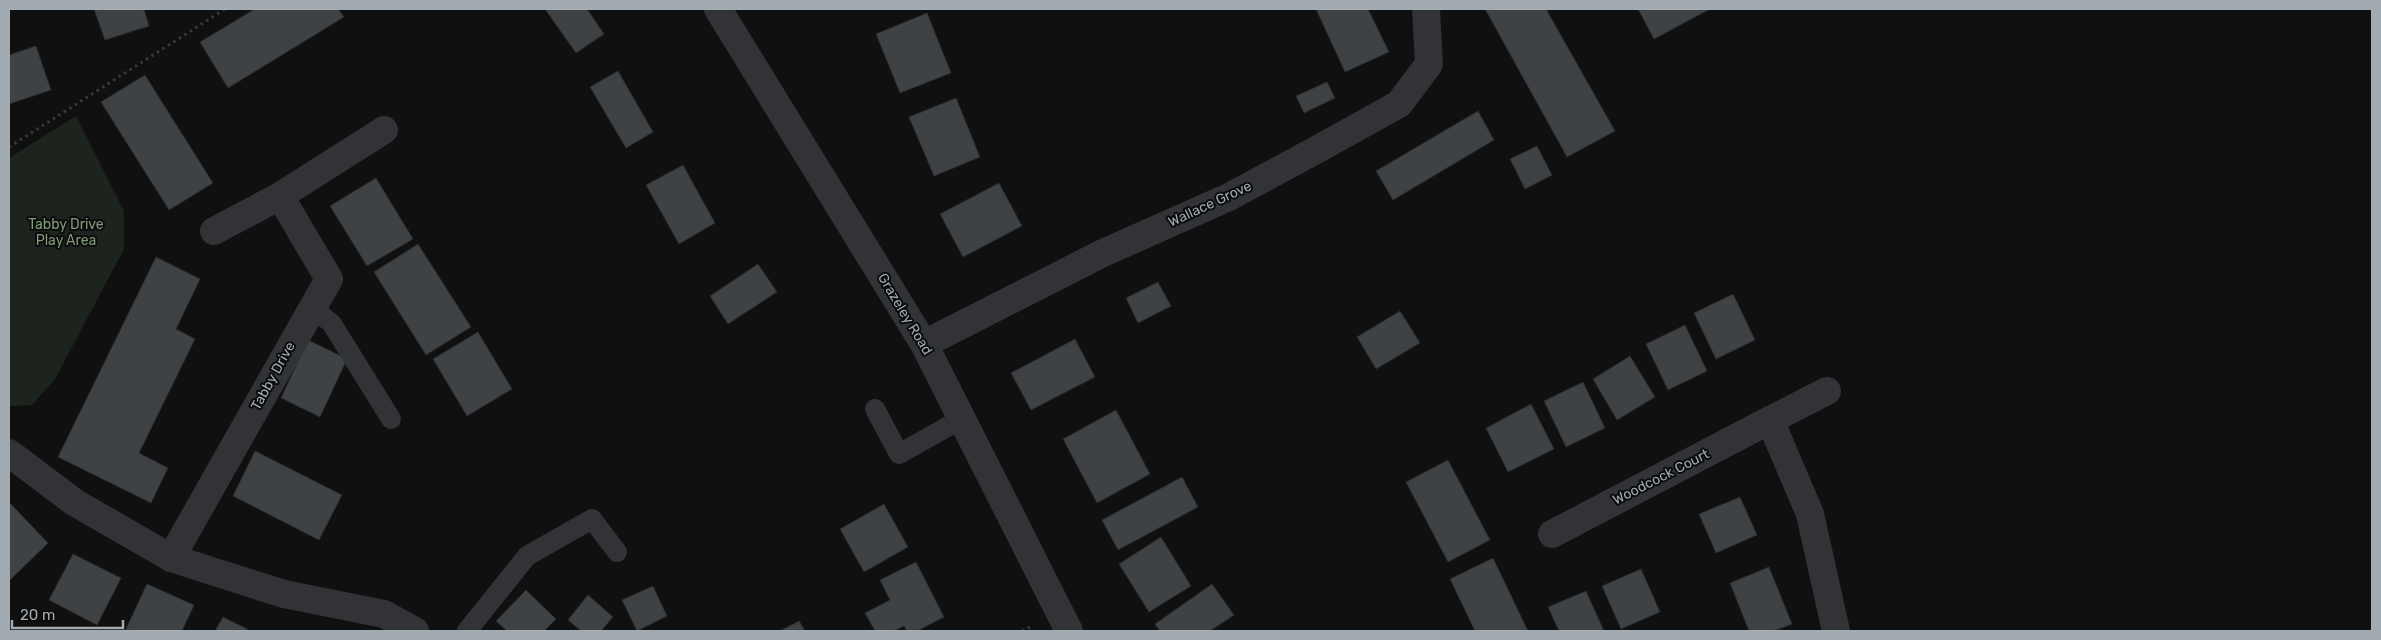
<svg xmlns="http://www.w3.org/2000/svg" width="2381" height="640" font-family="Rubik,sans-serif">
  <style>
    .green { fill: #1d241d }
    .building { fill: #3f4244; stroke: #2a2b2d }
    .lines { fill: none; stroke-linecap: round; stroke-linejoin: round }
    .path { stroke: #373a3d; stroke-width: 3; stroke-dasharray: 2.5 4; stroke-linecap: butt }
    .service { stroke: #313336; stroke-width: 20 }
    .minor { stroke: #313336; stroke-width: 28 }
    .labels { text-anchor: middle; dominant-baseline: central; stroke-width: 4; stroke-linejoin: round; paint-order: stroke }
    .street-label { font-size: 14px; fill: #a2abb2; stroke: #0b0b0c }
    .park-label { font-size: 14px; fill: #809c79; stroke: #0b0b0c }
  </style>
  <rect width="100%" height="100%" fill="#101011"/>
  <!-- green -->
  <path class="green" d="M76 116 124 211V249L55 379 32 405 10 406 9 158Z"/>
  <!-- building -->
  <g class="building">
    <path d="M94 9H144L149 26 105 40Z"/>
    <path d="M255 9H338L344 17 228 88 200 42Z"/>
    <path d="M545 9H587L604 34 576 53Z"/>
    <path d="M1316 9H1368L1389 52 1345 72Z"/>
    <path d="M1485 9H1546L1615 131 1567 157Z"/>
    <path d="M1638 9H1710L1654 39Z"/>
    <path d="M927 13 951 73 900 93 876 34Z"/>
    <path d="M36 46 51 90 9 104V55Z"/>
    <path d="M618 71 653 132 626 148 590 87Z"/>
    <path d="M145 75 213 183 169 210 101 102Z"/>
    <path d="M1327 82 1335 98 1304 113 1296 96Z"/>
    <path d="M956 98 980 157 934 176 909 117Z"/>
    <path d="M1478 111 1494 140 1393 200 1376 171Z"/>
    <path d="M1537 146 1552 175 1525 189 1510 159Z"/>
    <path d="M683 165 715 223 679 244 646 185Z"/>
    <path d="M376 178 413 239 367 266 330 206Z"/>
    <path d="M999 183 1022 226 963 257 940 214Z"/>
    <path d="M418 244 471 327 426 355 374 272Z"/>
    <path d="M156 257 200 279 176 329 195 339 139 453 168 468 151 503 58 457Z"/>
    <path d="M758 264 777 292 728 324 710 296Z"/>
    <path d="M1158 282 1171 306 1138 323 1126 298Z"/>
    <path d="M1733 294 1755 340 1716 359 1694 313Z"/>
    <path d="M1400 311 1420 343 1376 369 1357 337Z"/>
    <path d="M1685 325 1707 371 1668 390 1646 344Z"/>
    <path d="M478 332 512 389 467 416 433 359Z"/>
    <path d="M1075 339 1095 377 1031 410 1011 373Z"/>
    <path d="M308 340 347 359 320 417 281 398Z"/>
    <path d="M1630 356 1655 397 1617 420 1593 379Z"/>
    <path d="M1583 382 1605 428 1566 447 1544 401Z"/>
    <path d="M1531 404 1554 449 1508 472 1486 428Z"/>
    <path d="M1116 410 1150 474 1097 503 1063 439Z"/>
    <path d="M255 451 342 495 319 540 233 496Z"/>
    <path d="M1448 460 1490 540 1448 562 1406 482Z"/>
    <path d="M1182 477 1198 507 1118 550 1102 520Z"/>
    <path d="M1740 497 1757 535 1716 553 1699 514Z"/>
    <path d="M9 502 48 543 9 581Z"/>
    <path d="M884 504 908 547 864 572 840 529Z"/>
    <path d="M1161 537 1191 586 1149 612 1119 564Z"/>
    <path d="M73 554 121 578 97 625 49 600Z"/>
    <path d="M1493 558 1528 631H1475L1450 579Z"/>
    <path d="M916 562 944 617 917 631H907L904 626 894 631H875L865 613 890 600 880 580Z"/>
    <path d="M1769 567 1792 624 1774 631H1749L1730 583Z"/>
    <path d="M1641 569 1660 612 1621 629 1602 586Z"/>
    <path d="M147 584 194 605 182 631H125Z"/>
    <path d="M1212 584 1234 615 1210 631H1160L1155 624Z"/>
    <path d="M653 586 667 616 637 631 622 600Z"/>
    <path d="M526 590 556 619 544 631H507L496 621Z"/>
    <path d="M1586 591 1604 631H1559L1548 607Z"/>
    <path d="M588 595 613 617 601 631H581L568 620Z"/>
    <path d="M223 617 251 631H215Z"/>
    <path d="M799 621 805 631H780Z"/>
  </g>
  <g class="lines">
    <!-- path -->
    <g class="path">
      <path d="M9 147 225 9"/>
      <path d="M1022 631 1030 627"/>
    </g>
    <!-- service -->
    <g class="service">
      <path d="M312 307 332 324 391 419"/>
      <path d="M875 409 899 454 963 418"/>
      <path d="M467 631 527 556 592 519 617 552"/>
    </g>
    <!-- minor -->
    <g class="minor">
      <path d="M718 9 924 344 1069 631"/>
      <path d="M214 231 280 196 384 130"/>
      <path d="M924 344 1103 253 1229 197 1318 149 1399 104 1429 64 1426 9"/>
      <path d="M1827 391 1770 420 1810 514 1836 631"/>
      <path d="M9 453 74 502 171 558 284 594 384 614 415 631"/>
      <path d="M1552 534 1770 420"/>
      <path d="M171 558 329 279 280 196"/>
    </g>
  </g>
  <g class="labels">
    <!-- street labels -->
    <g class="street-label">
      <text transform="translate(1210 204) rotate(-25)">Wallace Grove</text>
      <text transform="translate(905 314) rotate(59)">Grazeley Road</text>
      <text transform="translate(273 376) rotate(-61)">Tabby Drive</text>
      <text transform="translate(1661 477) rotate(-27)">Woodcock Court</text>
    </g>
    <!-- park labels -->
    <g class="park-label">
      <text x="66" y="224">Tabby Drive<tspan x="66" dy="16">Play Area</tspan></text>
    </g>
  </g>
  <!-- border -->
  <rect width="2381" height="640" fill="none" stroke="#a2abb2" stroke-width="20"/>
  <!-- scale -->
  <path d="M12 620v8h111v-8" fill="none" stroke="#a2abb2" stroke-width="2.5"/>
  <text x="20" y="620" font-size="15" fill="#a2abb2" stroke="#0b0b0c" stroke-width="4" paint-order="stroke">20 m</text>
</svg>
